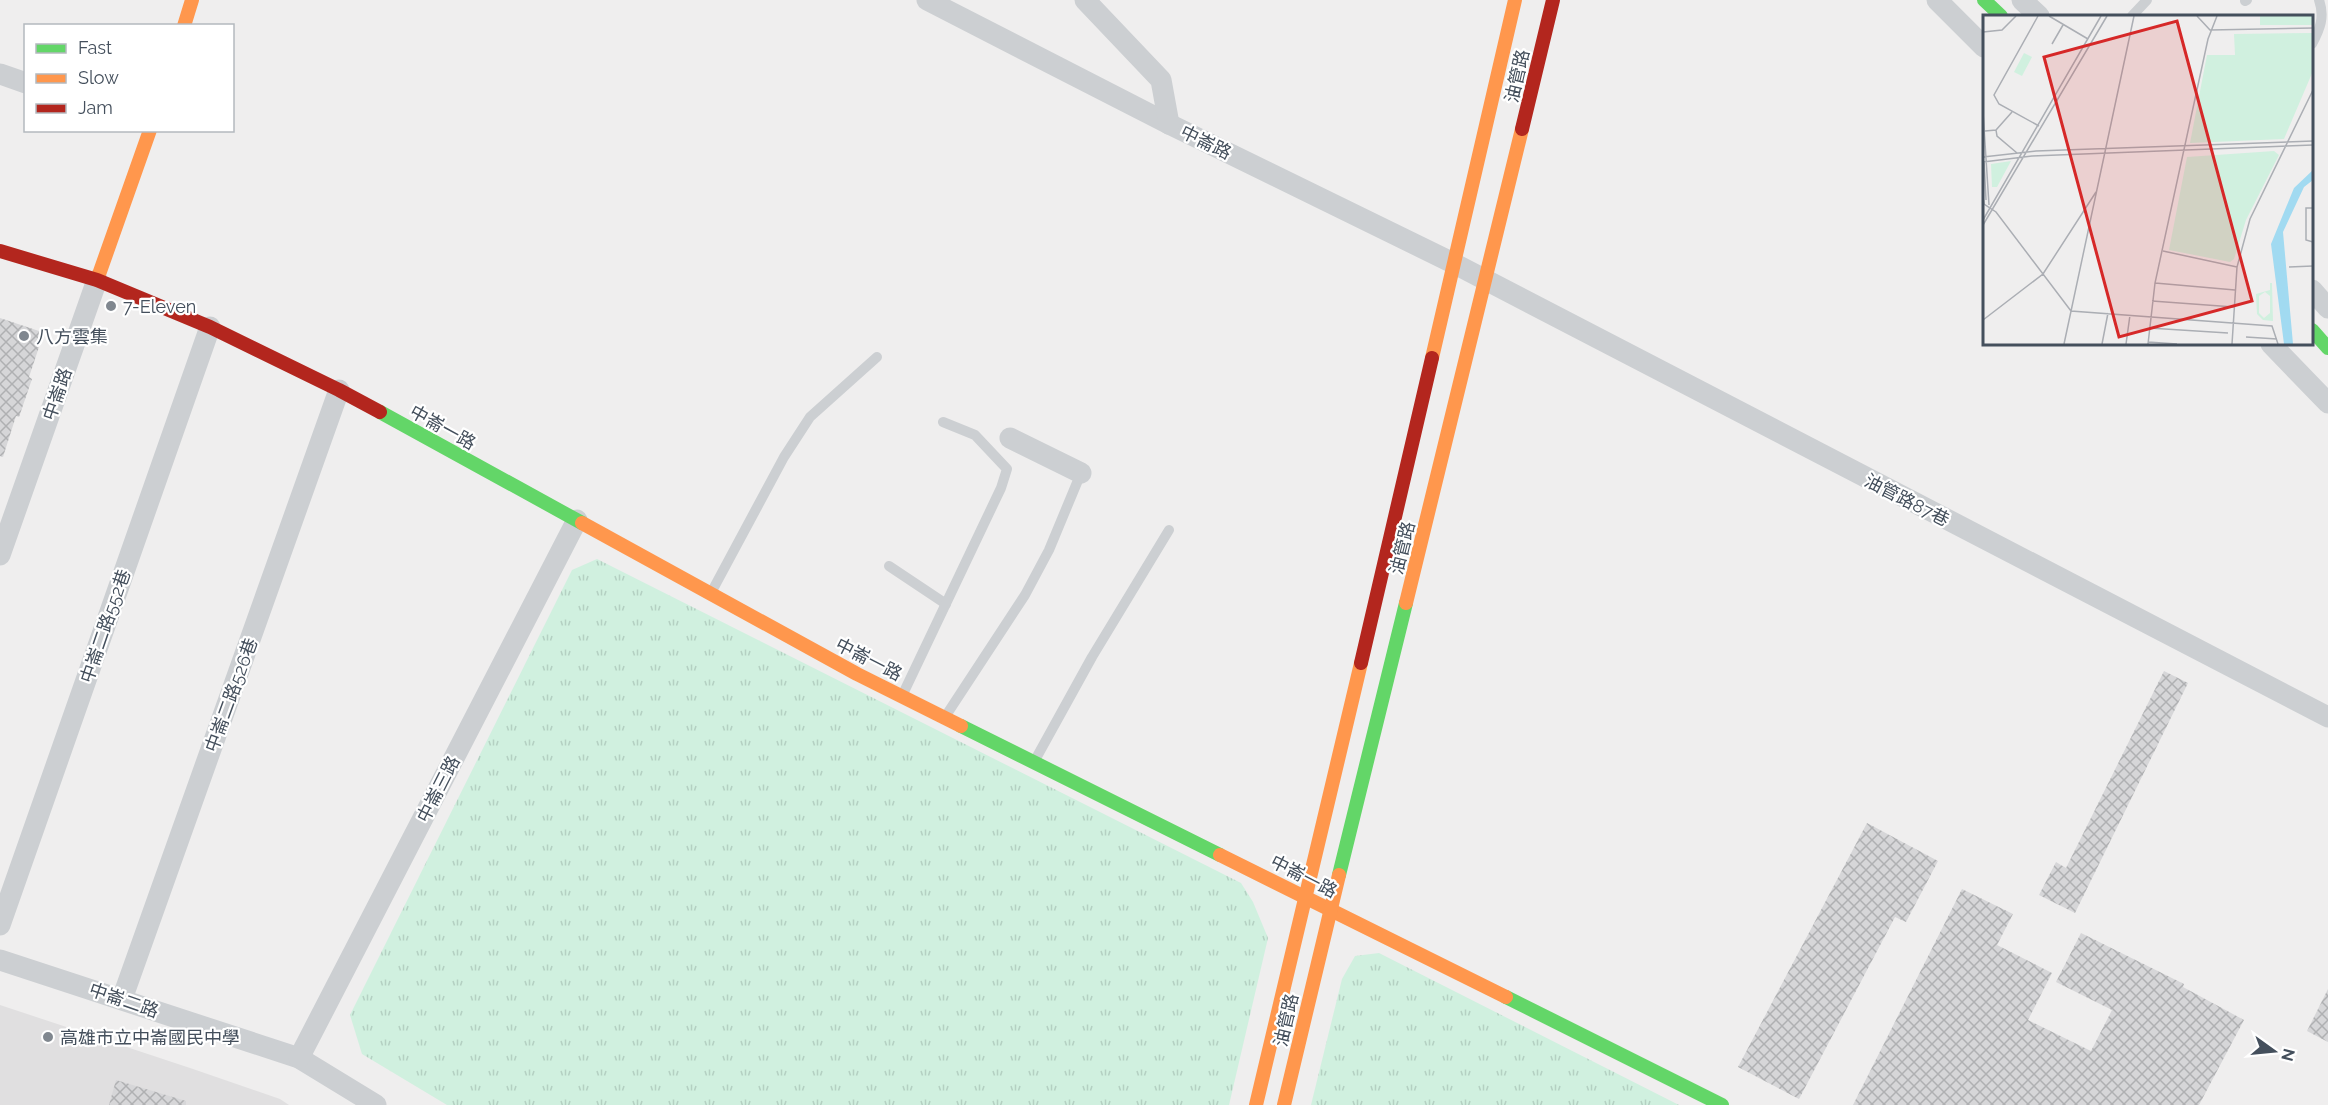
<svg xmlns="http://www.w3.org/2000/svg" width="2328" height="1105" font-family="Raleway,'Noto Sans TC',sans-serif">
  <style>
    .education { fill: #e0dfe0 }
    .grass { fill: url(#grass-tufts) }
    .building { fill: url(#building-cross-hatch) }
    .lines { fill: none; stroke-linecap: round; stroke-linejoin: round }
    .lane { stroke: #cccfd2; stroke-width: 10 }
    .street { stroke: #cccfd2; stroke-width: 21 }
    .fast { stroke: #63d668; stroke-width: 14 }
    .slow { stroke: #ff974d; stroke-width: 14 }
    .jam { stroke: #b3261e; stroke-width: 14 }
    .poi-dot { fill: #80878f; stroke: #fff; stroke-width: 2 }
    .labels { text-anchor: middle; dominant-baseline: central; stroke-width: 4.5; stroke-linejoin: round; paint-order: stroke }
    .street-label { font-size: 18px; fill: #444f5c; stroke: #fff }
    .poi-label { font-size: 18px; fill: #444f5c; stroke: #fff; text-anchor: start }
    .inset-road { fill: none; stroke: #abaeb4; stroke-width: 1.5 }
    .view { fill: #d62828; fill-opacity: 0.15; stroke: #d62828; stroke-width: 3 }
    .inset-edge { fill: none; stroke: #444f5c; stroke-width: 3 }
  </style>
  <defs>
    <pattern id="grass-tufts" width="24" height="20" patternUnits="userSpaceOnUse" patternTransform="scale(1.5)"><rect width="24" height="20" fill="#d0f0df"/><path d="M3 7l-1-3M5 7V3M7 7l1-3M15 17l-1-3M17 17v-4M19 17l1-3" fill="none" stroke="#b4d0c2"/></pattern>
    <pattern id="building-cross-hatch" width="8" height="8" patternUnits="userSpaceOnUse" patternTransform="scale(1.5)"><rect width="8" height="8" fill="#d6d6d8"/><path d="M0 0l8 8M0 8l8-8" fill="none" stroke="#afb0b2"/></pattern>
  </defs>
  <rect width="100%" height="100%" fill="#efeeee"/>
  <!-- education -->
  <path class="education" d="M0 1005 193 1069 280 1099 289 1105H0Z"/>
  <!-- grass -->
  <g class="grass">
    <path d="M597 559 1241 883 1253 902 1268 938 1229 1105H447L362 1054 350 1015 572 570Z"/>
    <path d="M1379 953 1679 1105H1311L1342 979 1355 956Z"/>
  </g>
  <!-- building -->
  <g class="building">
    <path d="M0 318 42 332 37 346 39 347 29 377 32 379 19 417 16 416 3 457 0 456Z"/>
    <path d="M2164 671 2188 683 2075 913 2039 895 2056 862 2066 868Z"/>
    <path d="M1867 823 1938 861 1906 922 1895 917 1799 1099 1738 1067Z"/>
    <path d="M1962 889 2013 914 1997 945 2052 973 2028 1020 2091 1051 2112 1010 2056 982 2081 933 2184 984 2183 987 2244 1020 2199 1105H1853Z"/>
    <path d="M2328 989V1042L2307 1031Z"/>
    <path d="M116 1080 186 1101V1105H109Z"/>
  </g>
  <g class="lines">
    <!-- lane -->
    <g class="lane">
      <path d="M2245 1 2247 0"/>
      <path d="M2132 16 2147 0"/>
      <path d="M2312 44C2320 29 2325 17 2319 0"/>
      <path d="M889 566 946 604"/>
      <path d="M711 593 784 457 810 417 877 357"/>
      <path d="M902 696 1001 488 1007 469 975 435 943 422"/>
      <path d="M945 717 1025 595 1049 550 1081 473"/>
      <path d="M1034 762 1092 657 1169 530"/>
    </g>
    <!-- street -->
    <g class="street">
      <path d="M927 0 1169 124 1453 263 2328 717"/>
      <path d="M1085 0 1161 80 1169 124"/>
      <path d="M1937 0 1984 47"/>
      <path d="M2022 0 2039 16"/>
      <path d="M0 74 26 83"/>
      <path d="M2312 290 2328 308"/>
      <path d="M2271 344 2328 403"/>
      <path d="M1010 438 1081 473"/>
      <path d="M0 555 97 280"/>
      <path d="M0 925 210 327"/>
      <path d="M0 960 299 1058 376 1105"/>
      <path d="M122 999 339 390"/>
      <path d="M299 1058 577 520"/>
    </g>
    <!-- fast -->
    <g class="fast">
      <path d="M1984 0 2001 16"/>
      <path d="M2312 330 2328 348"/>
      <path d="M380 412 582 523"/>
      <path d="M961 726 1220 855"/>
      <path d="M1339 875 1406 603"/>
      <path d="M1506 997 1722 1105"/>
    </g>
    <!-- slow -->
    <g class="slow">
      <path d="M184 26 192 0"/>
      <path d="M97 280 150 130"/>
      <path d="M1432 358 1515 0"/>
      <path d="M582 523 857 674 961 726"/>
      <path d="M1406 603 1522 129"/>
      <path d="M1220 855 1506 997"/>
      <path d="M1256 1105 1361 663"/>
      <path d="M1284 1105 1339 875"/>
    </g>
    <!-- jam -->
    <g class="jam">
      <path d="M1522 129 1553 0"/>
      <path d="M0 251 97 280 210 327 339 390 380 412"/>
      <path d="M1361 663 1432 358"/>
    </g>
  </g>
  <!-- markers -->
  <g class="poi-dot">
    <circle cx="111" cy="306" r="6"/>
    <circle cx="24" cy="336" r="6"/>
    <circle cx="48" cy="1037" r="6"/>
  </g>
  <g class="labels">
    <!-- street labels -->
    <g class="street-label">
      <text transform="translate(1517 76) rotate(-77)">油管路</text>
      <text transform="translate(1206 142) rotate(26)">中崙路</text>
      <text transform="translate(57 394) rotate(-71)">中崙路</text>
      <text transform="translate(443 427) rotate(29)">中崙一路</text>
      <text transform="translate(1907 500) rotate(27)">油管路87巷</text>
      <text transform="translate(1402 548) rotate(-76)">油管路</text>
      <text transform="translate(105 626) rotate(-71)">中崙二路552巷</text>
      <text transform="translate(869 659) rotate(27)">中崙一路</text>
      <text transform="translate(231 695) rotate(-70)">中崙二路526巷</text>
      <text transform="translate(438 789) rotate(-63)">中崙三路</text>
      <text transform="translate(1304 876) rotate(27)">中崙一路</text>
      <text transform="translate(124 1000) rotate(19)">中崙二路</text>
      <text transform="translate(1286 1020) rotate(-77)">油管路</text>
    </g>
    <!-- poi labels -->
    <g class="poi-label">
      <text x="123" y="306">7-Eleven</text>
      <text x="36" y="336">八方雲集</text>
      <text x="60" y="1037">高雄市立中崙國民中學</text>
    </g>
  </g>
  <!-- overview -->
  <g transform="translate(1983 15)">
    <rect width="330" height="330" fill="#efeeee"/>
    <path d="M330 18V56L301 124 207 128 224 40H252L251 19ZM291 136 296 140 263 205 251 244 247 247 186 235 204 142Z" fill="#d0f0df"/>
    <path d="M277 1H330V10H277ZM41 38 49 42 39 61 31 57ZM28 146 14 172H9L8 149Z" fill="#d0f0df"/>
    <path d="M287 268H289L290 306 280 305 274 299 273 279 287 275ZM282 277 287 281V298L281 303 276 298V281Z" fill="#d0f0df" fill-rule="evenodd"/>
    <path d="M330 155V165L321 172 300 217 310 329H301L288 229 311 173Z" fill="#a1daf1"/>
    <path class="inset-road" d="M55 1 11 80 16 89 56 111M66 1 105 24M214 1 227 15 330 13M0 17 19 15 33 1M69 29 80 10M0 97 6 190M13 115 14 121 34 138M2 116 13 115 29 97M0 142 53 136 330 126M1 146 3 185M0 147 49 141 330 130M0 182 1 189 13 197 88 296 289 311 295 329M330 193H323V225L330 227M0 205 118 1M0 210 124 1M180 236 254 252M306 252 330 251M172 268 252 275M169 286 251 292M0 305 60 259 113 177M166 313 245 318M263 322 294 324M165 327 194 329M81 329 151 1M119 329 125 298M143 329 147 300M165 329 172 268 225 24 234 1M249 329 254 252 267 204 330 75"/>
    <path class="view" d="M194 6 269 286 136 322 61 42Z"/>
    <rect width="330" height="330" class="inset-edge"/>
  </g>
  <!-- legend -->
  <rect x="24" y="24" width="210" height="108" fill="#ffffff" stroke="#b4b9be" stroke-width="1.5"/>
  <rect x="36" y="44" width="30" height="9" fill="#63d668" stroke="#b4b9be" stroke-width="1.5"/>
  <text x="78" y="54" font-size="18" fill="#444f5c">Fast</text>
  <rect x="36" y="74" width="30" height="9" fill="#ff974d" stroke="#b4b9be" stroke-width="1.5"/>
  <text x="78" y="84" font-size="18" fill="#444f5c">Slow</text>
  <rect x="36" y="104" width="30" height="9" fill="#b3261e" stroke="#b4b9be" stroke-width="1.5"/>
  <text x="78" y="114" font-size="18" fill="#444f5c">Jam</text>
  <!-- north arrow -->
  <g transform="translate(2274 1051) rotate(105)" stroke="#ffffff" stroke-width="4.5" paint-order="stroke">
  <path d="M0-4.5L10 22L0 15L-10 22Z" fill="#444f5c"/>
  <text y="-9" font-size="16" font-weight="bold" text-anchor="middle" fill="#444f5c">N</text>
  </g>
</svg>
